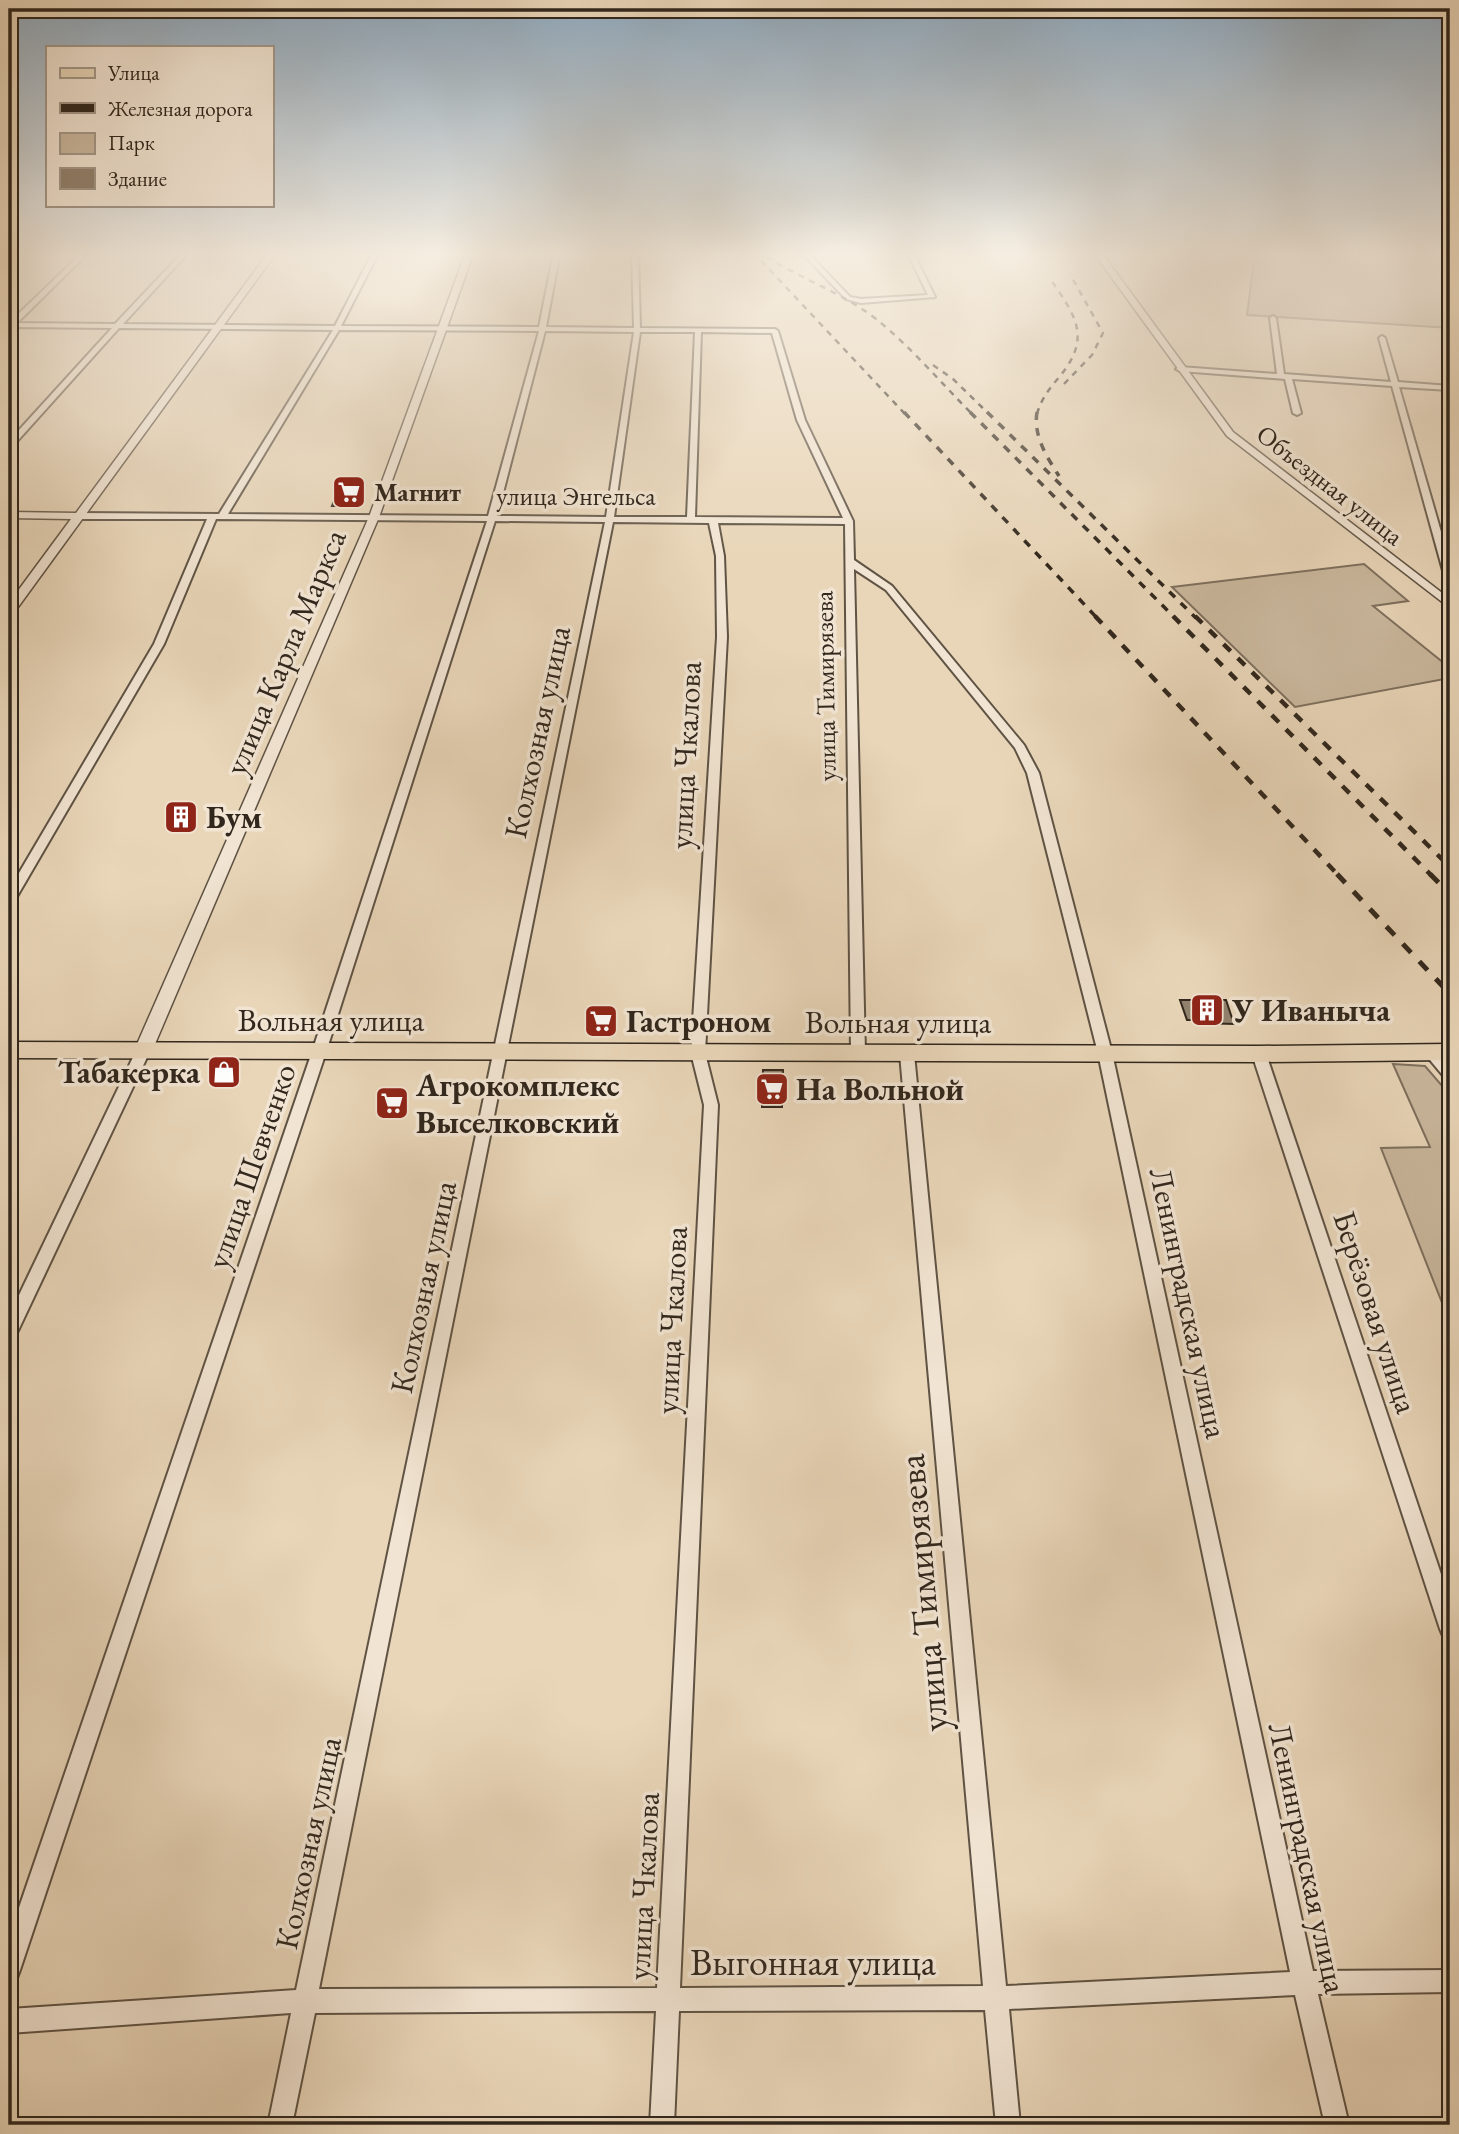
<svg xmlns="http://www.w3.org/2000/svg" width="1459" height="2134" font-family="'EB Garamond',serif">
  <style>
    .green { fill: #cab89e; stroke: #7e705e; stroke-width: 2 }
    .building { fill: #91826e; stroke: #31271d; stroke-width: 2 }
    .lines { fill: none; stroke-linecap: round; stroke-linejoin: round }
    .minor-casing { stroke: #5f5344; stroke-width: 4 }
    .tertiary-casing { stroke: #5f5344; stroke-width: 3 }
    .primary-casing { stroke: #31271d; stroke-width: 3 }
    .minor { fill: #f1e4d2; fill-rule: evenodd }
    .tertiary { fill: #f1e4d2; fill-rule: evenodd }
    .primary { fill: #e9d6b9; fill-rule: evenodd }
    .rail-far3 { stroke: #31271d; stroke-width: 2.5; stroke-dasharray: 6 6; stroke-linecap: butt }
    .rail-far2 { stroke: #31271d; stroke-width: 3.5; stroke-dasharray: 8 8; stroke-linecap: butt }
    .rail-far1 { stroke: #31271d; stroke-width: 4.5; stroke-dasharray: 10 10; stroke-linecap: butt }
    .rail { stroke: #31271d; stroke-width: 5; stroke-dasharray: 12 12; stroke-linecap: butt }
    .labels { text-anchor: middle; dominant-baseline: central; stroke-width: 7; stroke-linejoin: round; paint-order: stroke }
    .far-street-label { font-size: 26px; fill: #31271d; stroke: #f1e4d2 }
    .far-poi-label { font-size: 26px; font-weight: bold; fill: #31271d; stroke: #f1e4d2; text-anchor: start }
    .street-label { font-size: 32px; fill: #31271d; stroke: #f1e4d2 }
    .poi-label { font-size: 32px; font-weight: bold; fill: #31271d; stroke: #f1e4d2; text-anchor: start }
    .near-street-label { font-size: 38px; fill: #31271d; stroke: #f1e4d2 }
  </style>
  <rect width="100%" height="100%" fill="#e9d6b9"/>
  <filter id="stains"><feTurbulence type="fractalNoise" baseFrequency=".00286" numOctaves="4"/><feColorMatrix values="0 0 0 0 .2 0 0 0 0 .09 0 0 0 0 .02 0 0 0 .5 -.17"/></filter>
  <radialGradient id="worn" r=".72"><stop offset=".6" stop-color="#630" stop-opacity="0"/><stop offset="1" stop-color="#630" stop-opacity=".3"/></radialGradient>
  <!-- green -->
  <g class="green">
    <path d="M1255 252H1450V328L1247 315Z"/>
    <path d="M1364 564 1408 601 1373 606 1450 668V678L1295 707 1172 587Z"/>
    <path d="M1393 1064 1425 1066 1450 1095V1323L1381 1148 1430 1147Z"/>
  </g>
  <!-- building -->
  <g class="building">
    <path d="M342 483H363L353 506H332Z"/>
    <path d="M1180 1000H1226L1234 1024 1198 1023 1197 1020H1187Z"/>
    <path d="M593 1012 613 1013 611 1030 589 1029Z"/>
    <path d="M763 1070H783L782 1107H762Z"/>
  </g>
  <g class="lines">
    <!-- minor casing -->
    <g class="minor-casing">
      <g id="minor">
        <path d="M83 252H89L17 323 115 324 183 252H189L123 324 335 326 373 252H379L341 326 539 327 554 252H560L546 327 634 328 632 252H638L640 328 775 329 778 331 805 420 853 521 854 560 892 586 1024 745 1039 773 1112 1053 1313 1971 1450 1970V1992L1318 1994 1349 2125H1325L1295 1995 1009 2009 1020 2125H996L985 2010 679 2011 674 2125H650L656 2011 315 2013 292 2125H268L291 2013 9 2033V2009L296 1990 605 522 495 521 326 1052 20 1970 17 1978 9 1981V1937L312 1052 487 521 216 519 164 644 15 900 9 904V890L154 644 207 519H79L75 516 79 513 219 514 333 330 119 328 12 447H9V441L112 328 13 327 9 329V323ZM339 330 539 331 488 516 228 514ZM545 331 634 332 606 517 497 516ZM640 332H695L687 517H614ZM701 332 772 333 797 420 843 518 695 517ZM613 522 709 523 716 556 717 637 691 1053 704 1105 657 1988 319 1989ZM718 523 845 524 851 1053 853 1056H863L865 1053 854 569 886 590 1015 748 1027 773 1098 1053 1290 1972 1006 1986 914 1054 907 1049 900 1054 983 1986 680 1988 718 1105 705 1053 727 637 724 556Z"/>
        <path d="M801 252H807L850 297 861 299 928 295 907 252H913L935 297 861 303 846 299Z"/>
        <path d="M1273 316 1276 318 1284 374 1391 382 1379 338 1382 336 1385 338 1398 382 1450 386V390L1399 387 1450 563V581L1445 578 1392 386 1292 379 1301 413 1297 415 1293 413 1285 379 1180 371 1176 369 1180 367 1277 374 1270 318Z"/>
        <path d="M143 1046 150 1051 17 1333 15 1338 9 1340V1316L136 1051Z"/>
        <path d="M1259 1049 1266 1054 1450 1601V1638L1443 1636 1440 1629 1252 1054Z"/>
        <path d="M1432 1049 1437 1051 1450 1066V1080L1445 1078 1425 1054Z"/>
      </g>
    </g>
    <!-- tertiary casing -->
    <g class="tertiary-casing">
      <g id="tertiary">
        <path d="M269 252H277L13 614 9 615V603L71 519 9 518V512L76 513Z"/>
        <path d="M466 252H474L379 517 152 1051 143 1057 137 1055 134 1051 369 517Z"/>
        <path d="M1093 252H1101L1233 432 1450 599V608L1227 436Z"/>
      </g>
    </g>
    <!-- primary casing -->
    <g class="primary-casing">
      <path id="primary" d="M9 1042 1259 1046 1450 1044V1060L1259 1062 9 1058Z"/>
    </g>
    <!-- minor -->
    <use href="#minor" class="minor"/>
    <!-- tertiary -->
    <use href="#tertiary" class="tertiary"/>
    <!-- primary -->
    <use href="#primary" class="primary"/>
    <!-- rail-far3 -->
    <g class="rail-far3">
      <path d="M753 252 905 414"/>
      <path d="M767 257C798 277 832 289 862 309 897 331 941 383 972 414"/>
      <path d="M933 365 953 379 989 414"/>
      <path d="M1064 384 1092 355 1103 333 1070 274"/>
      <path d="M1037 414C1041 399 1050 388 1060 376 1093 336 1074 314 1049 277"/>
    </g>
    <!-- rail-far2 -->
    <g class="rail-far2">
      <path d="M904 412 1097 618"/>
      <path d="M970 412 1175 618"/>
      <path d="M987 412 1196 618"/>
      <path d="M1037 412C1033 436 1047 457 1059 476"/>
    </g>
    <!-- rail-far1 -->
    <g class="rail-far1">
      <path d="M1095 616 1339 876"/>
      <path d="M1173 616 1432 876"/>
      <path d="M1195 616 1450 867"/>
    </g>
    <!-- rail -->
    <g class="rail">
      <path d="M1337 874 1450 994"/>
      <path d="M1430 874 1450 894"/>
    </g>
  </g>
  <!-- sky -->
  <linearGradient id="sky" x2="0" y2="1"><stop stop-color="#8faac0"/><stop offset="0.46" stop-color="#f5ede0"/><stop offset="1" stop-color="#f5ede0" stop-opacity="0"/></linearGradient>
  <rect width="1459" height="551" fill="url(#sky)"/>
  <!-- icons -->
  <defs>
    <g id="supermarket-square" transform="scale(1.75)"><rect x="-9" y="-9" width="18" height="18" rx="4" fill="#8f2418" stroke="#f1e4d2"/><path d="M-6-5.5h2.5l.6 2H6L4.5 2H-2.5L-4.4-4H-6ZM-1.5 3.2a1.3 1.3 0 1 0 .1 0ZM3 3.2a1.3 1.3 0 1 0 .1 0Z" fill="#fff"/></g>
    <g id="building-square" transform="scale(1.75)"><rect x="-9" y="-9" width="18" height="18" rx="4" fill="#8f2418" stroke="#f1e4d2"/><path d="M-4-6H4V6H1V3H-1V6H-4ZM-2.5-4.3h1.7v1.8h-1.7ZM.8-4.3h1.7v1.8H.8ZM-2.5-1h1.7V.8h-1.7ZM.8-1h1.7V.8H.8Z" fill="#fff"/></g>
    <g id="shop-square" transform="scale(1.75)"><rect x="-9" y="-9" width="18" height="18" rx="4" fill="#8f2418" stroke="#f1e4d2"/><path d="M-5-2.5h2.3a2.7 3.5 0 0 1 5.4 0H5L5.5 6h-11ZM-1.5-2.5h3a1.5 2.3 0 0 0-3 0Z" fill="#fff"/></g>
  </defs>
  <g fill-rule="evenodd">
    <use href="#supermarket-square" x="349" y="492"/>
    <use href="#building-square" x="181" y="817"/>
    <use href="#building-square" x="1207" y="1010"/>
    <use href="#supermarket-square" x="601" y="1021"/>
    <use href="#shop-square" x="224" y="1072"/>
    <use href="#supermarket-square" x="772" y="1089"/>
    <use href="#supermarket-square" x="392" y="1103"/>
  </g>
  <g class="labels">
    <!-- far-street labels -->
    <g class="far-street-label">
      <text transform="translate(1330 485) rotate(38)">Объездная улица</text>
      <text x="576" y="496">улица Энгельса</text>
      <text transform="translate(825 686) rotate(-91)">улица Тимирязева</text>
    </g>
    <!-- far-poi labels -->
    <g class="far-poi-label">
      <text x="374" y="492">Магнит</text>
    </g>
    <!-- street labels -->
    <g class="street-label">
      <text transform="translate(285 652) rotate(-67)">улица Карла Маркса</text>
      <text transform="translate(537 732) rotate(-78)">Колхозная улица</text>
      <text transform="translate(685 755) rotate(-87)">улица Чкалова</text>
      <text x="331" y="1020">Вольная улица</text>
      <text x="898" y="1022">Вольная улица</text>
      <text transform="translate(251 1166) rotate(-71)">улица Шевченко</text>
      <text transform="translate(423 1287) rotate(-78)">Колхозная улица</text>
      <text transform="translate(1189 1303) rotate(78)">Ленинградская улица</text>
      <text transform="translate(1376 1312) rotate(72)">Берёзовая улица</text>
      <text transform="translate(671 1320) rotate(-87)">улица Чкалова</text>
      <text transform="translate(308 1843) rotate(-78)">Колхозная улица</text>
      <text transform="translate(1308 1858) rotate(78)">Ленинградская улица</text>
      <text transform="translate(643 1886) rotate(-87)">улица Чкалова</text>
    </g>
    <!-- poi labels -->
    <g class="poi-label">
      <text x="206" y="817">Бум</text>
      <text x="1232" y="1010">У Иваныча</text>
      <text x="626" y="1021">Гастроном</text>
      <text x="200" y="1072" text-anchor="end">Табакерка</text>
      <text x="416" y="1085">Агрокомплекс<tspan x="416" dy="37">Выселковский</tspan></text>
      <text x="796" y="1089">На Вольной</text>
    </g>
    <!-- near-street labels -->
    <g class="near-street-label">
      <text transform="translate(922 1593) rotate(-95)">улица Тимирязева</text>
      <text x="813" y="1961">Выгонная улица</text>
    </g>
  </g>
  <!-- margin -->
  <rect width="1459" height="2134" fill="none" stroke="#e9d6b9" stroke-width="35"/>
  <rect x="10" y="10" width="1438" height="2113" fill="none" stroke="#31271d" stroke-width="3.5"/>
  <rect x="18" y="18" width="1424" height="2099" fill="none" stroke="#31271d" stroke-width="2"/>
  <!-- legend -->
  <rect x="46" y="46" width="228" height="161" fill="#f1e4d2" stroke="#a4988a" stroke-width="2"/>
  <rect x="60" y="68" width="35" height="10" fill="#e9d6b9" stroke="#a4988a" stroke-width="2"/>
  <text x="108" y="80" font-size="21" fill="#31271d">Улица</text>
  <rect x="60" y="103" width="35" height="10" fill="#31271d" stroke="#a4988a" stroke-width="2"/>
  <text x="108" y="116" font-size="21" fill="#31271d">Железная дорога</text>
  <rect x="60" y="133" width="35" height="21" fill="#cab89e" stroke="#a4988a" stroke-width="2"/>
  <text x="108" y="150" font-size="21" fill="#31271d">Парк</text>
  <rect x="60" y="168" width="35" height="21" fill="#91826e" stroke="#a4988a" stroke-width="2"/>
  <text x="108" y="186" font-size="21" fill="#31271d">Здание</text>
  <rect width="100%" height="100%" filter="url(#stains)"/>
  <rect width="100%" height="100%" fill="url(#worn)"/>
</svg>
